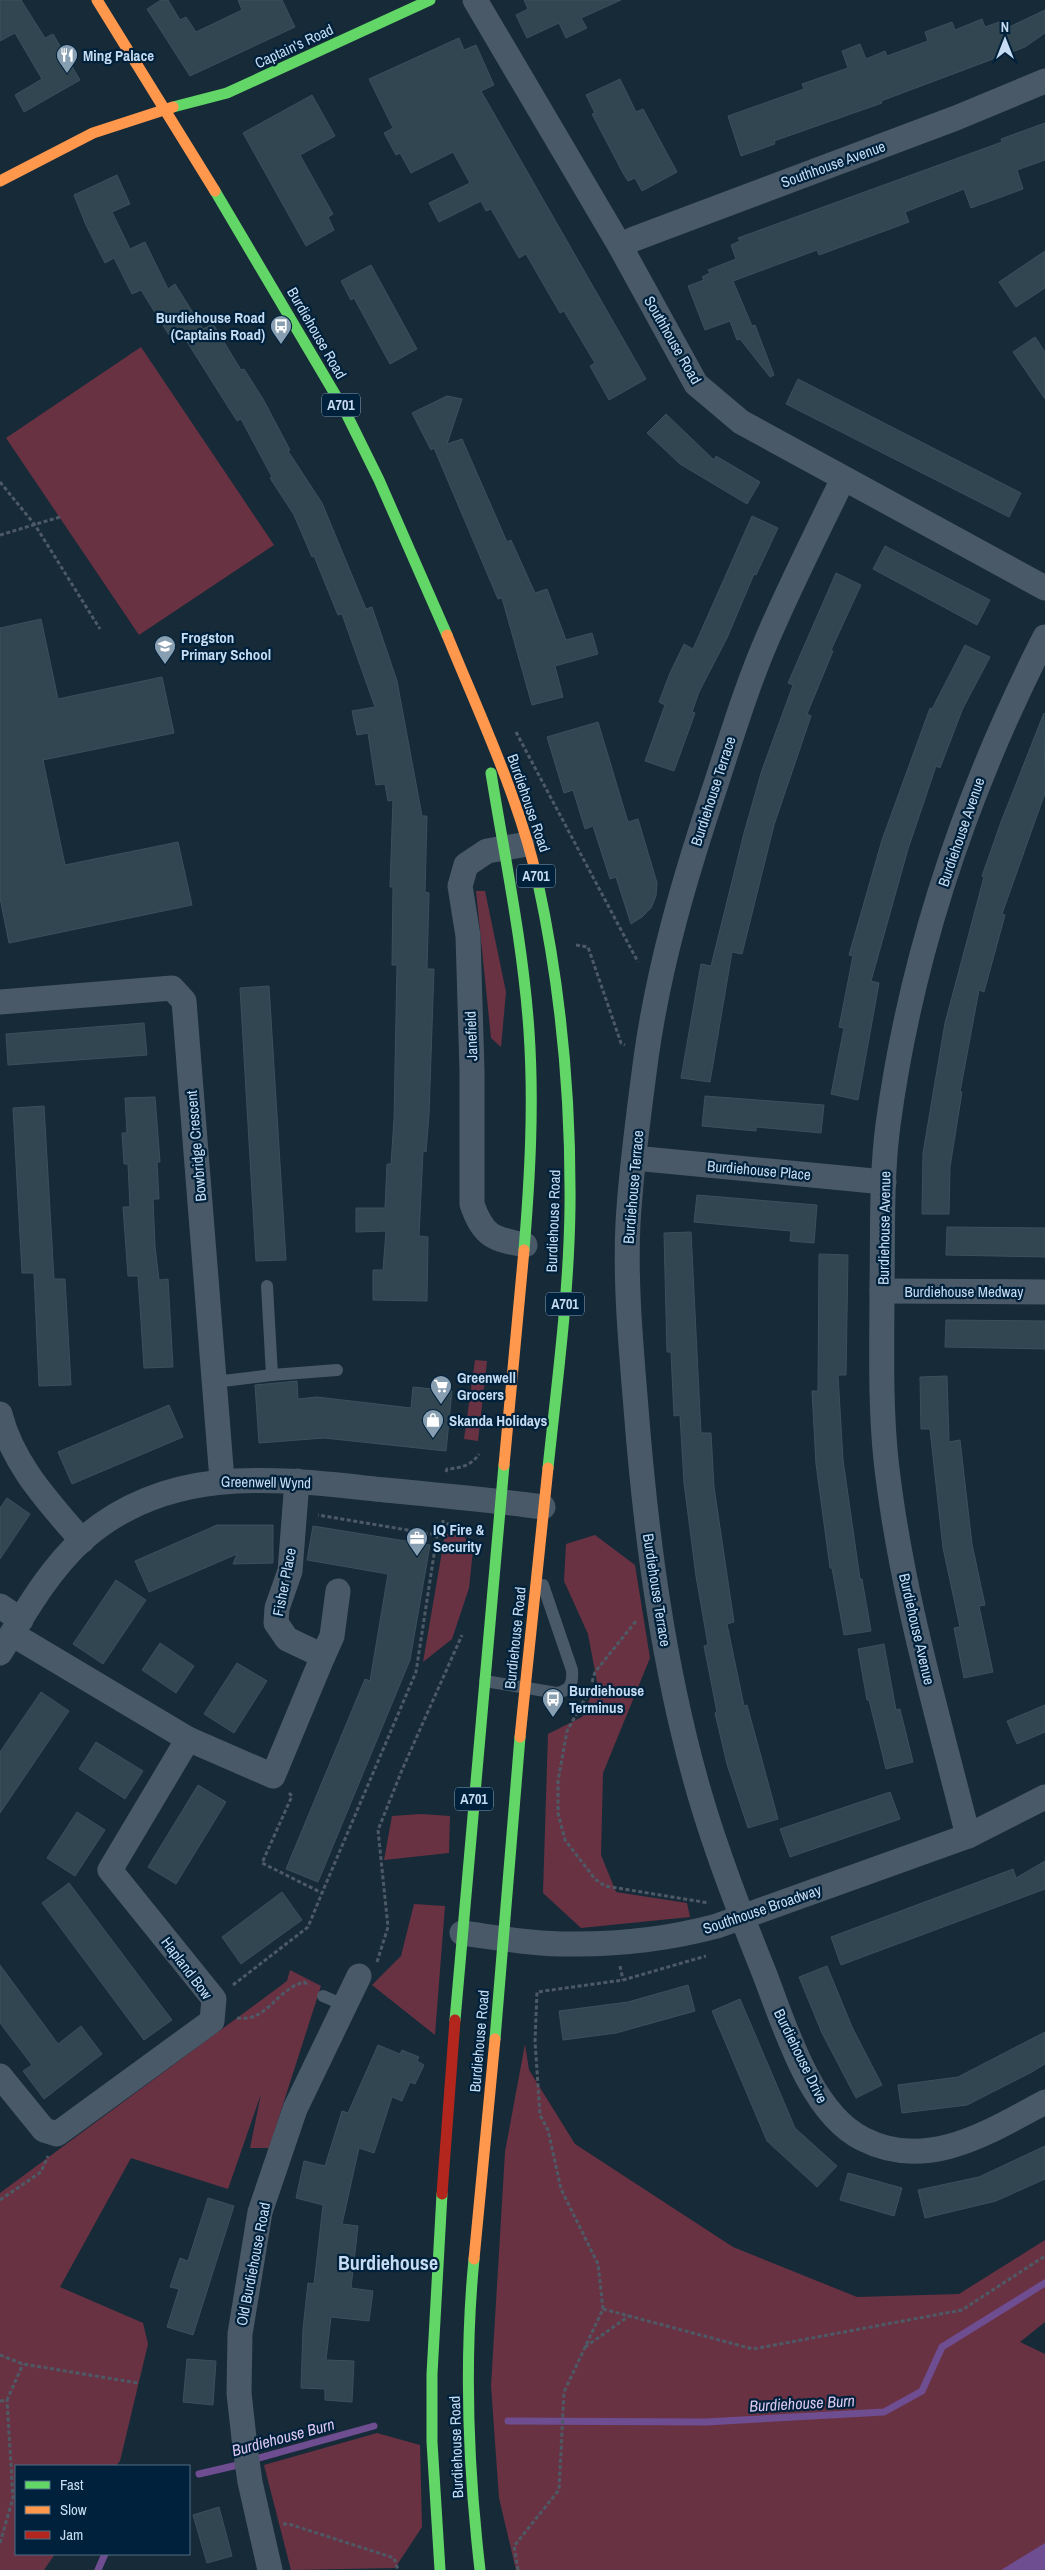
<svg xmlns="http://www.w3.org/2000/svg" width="1045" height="2570" font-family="'Archivo Narrow',sans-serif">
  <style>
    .green { fill: #693242 }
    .water { fill: #6e4d91 }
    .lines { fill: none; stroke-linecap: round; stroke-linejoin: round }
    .stream { stroke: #6e4d91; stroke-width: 7 }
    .building { fill: #324651; stroke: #3a505c }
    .path { stroke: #4d5a66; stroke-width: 3; stroke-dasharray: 4 2.5; stroke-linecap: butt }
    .lane { stroke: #495967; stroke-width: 12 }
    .street { stroke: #495967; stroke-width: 25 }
    .fast { stroke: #63d668; stroke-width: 11 }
    .slow { stroke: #ff974d; stroke-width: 11 }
    .jam { stroke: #b3261e; stroke-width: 11 }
    .labels { text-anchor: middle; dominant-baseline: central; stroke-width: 4.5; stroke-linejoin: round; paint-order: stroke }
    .shield { fill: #00213b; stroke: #8aa4bb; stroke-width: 1 }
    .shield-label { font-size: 14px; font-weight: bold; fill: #c5dcf2 }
    .street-label { font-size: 15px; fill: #c5dcf2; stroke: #00213b }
    .poi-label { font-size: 15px; font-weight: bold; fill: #c5dcf2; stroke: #00213b; text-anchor: start }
    .water-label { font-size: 16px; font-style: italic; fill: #dcc8f1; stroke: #00213b }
    .district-label { font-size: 20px; font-weight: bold; fill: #c5dcf2; stroke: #00213b }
  </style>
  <rect width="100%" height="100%" fill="#172a38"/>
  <!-- green -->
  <g class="green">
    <path d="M141 347 274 545 139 635 6 438Z"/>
    <path d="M476 891H485L506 992 501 1047 491 1038Z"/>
    <path d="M475 1360 487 1361 478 1441 464 1439Z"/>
    <path d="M445 1534 463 1535 473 1550 469 1588 452 1639 423 1662Z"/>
    <path d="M595 1535 635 1565 650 1658 603 1773 601 1855 616 1892 687 1903 690 1917 581 1928 543 1893 548 1734 582 1717 597 1682 588 1634 564 1581 566 1544Z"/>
    <path d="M421 1814 450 1816 449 1853 384 1860 392 1816Z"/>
    <path d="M414 1904 445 1906 435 2035 372 1985 401 1956Z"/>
    <path d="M290 1970 321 1986 269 2148H250L261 2094 228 2189 131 2158 60 2287 143 2323 148 2344 120 2461 116 2466H16V2554H55L44 2570H0V2193L287 1981Z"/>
    <path d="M525 2044 529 2070 575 2144 733 2247 857 2297 959 2294 1045 2240V2322L1020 2342 1045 2354V2570H516L499 2498 491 2386 505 2152Z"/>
    <path d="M377 2433 420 2445 422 2527 395 2568 291 2570 264 2465Z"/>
  </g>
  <!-- water -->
  <path class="water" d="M1045 2543V2570H1001L1006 2567Z"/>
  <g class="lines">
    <!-- stream -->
    <g class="stream">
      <path d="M508 2421 706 2422 884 2412 922 2391 942 2347 1045 2283"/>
      <path d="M252 2460 374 2426"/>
      <path d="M199 2474 242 2464"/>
      <path d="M98 2570 105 2554"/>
    </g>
  </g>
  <!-- building -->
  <g class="building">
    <path d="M0 0H21L45 38 53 34 80 80 24 112 15 95 42 79 15 33 0 41Z"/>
    <path d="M161 0H168L180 20 186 17 196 32 242 10 238 0H282L295 27 190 76 147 9Z"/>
    <path d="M524 0H621L581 18 587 28 566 38 559 23 527 38 516 15 528 9Z"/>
    <path d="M1045 10V33L1025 47 881 101 882 103 774 141 775 144 741 156 728 116 804 89 802 84 848 68 842 51 860 44 866 59 885 51 887 56 928 41 925 32 952 22 955 30 982 19 985 27 1002 21 1007 28Z"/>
    <path d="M459 38 464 50 476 45 494 85 481 91 646 379 609 400 590 366 595 363 564 311 560 313 526 254 519 258 491 209 486 211 481 201 439 222 429 203 470 183 453 152 411 173 400 153 396 155 384 133 393 128 369 79Z"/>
    <path d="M620 79 636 112 643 109 677 172 642 191 635 178 628 181 624 175 592 114 595 113 586 95Z"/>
    <path d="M312 95 335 136 300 155 333 214 328 217 334 230 306 246 243 133Z"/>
    <path d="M1045 123V160L1017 170 1023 189 971 208 964 189 905 212 909 222 819 255 817 250 733 281 752 326 755 325 774 375 770 377 740 339 737 340 730 321 705 330 688 286 704 280 702 277 710 273 708 270 736 259 731 245 740 241 738 238 1002 142 1001 139Z"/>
    <path d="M117 175 130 204 112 212 130 249 145 242 168 289 175 284 203 329 213 324 241 370 244 369 263 399 290 450 288 451 322 503 366 609 372 607 397 681 422 816H427L425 892 429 893 427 969H434L429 1115 426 1152 423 1151 419 1236 428 1237 427 1301 373 1300V1270H383L386 1231 356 1232V1208H385L387 1164H391L394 1119 397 965H392L393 887H390L393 800 388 801 385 784 376 785 368 733 357 735 352 711 375 707 342 614 338 615 314 556 312 557 294 515 270 478 272 477 241 419 237 421 179 329 169 335 141 290 132 294 114 258 105 263 86 225 74 195Z"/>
    <path d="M1045 251V288L1016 307 999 282Z"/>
    <path d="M371 265 417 349 390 364 354 298 351 300 341 281Z"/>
    <path d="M1035 337 1045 352V399L1013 352Z"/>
    <path d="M798 379 1021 493 1009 517 786 404Z"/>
    <path d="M447 396 462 399 447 444 462 439 507 542 511 540 535 593 547 589 566 640 592 633 598 654 555 666 563 697 532 705 502 598 498 599 434 448 431 450 412 413Z"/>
    <path d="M666 414 714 460 716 456 760 482 747 504 680 464 647 433Z"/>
    <path d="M752 516 778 528 756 575 754 574 727 638 699 692 692 712 695 713 674 771 645 761 665 705 659 702 670 673 684 644 693 649Z"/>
    <path d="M885 546 990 600 977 625 873 569Z"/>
    <path d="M836 573 861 585 831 650 833 651 807 714 811 716 774 825 742 954 732 952 710 1082 681 1078 701 964 711 966 744 833 762 770 793 685 788 683Z"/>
    <path d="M41 619 58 699 162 677 174 733 43 760 65 865 178 842 192 905 9 943 0 898V628Z"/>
    <path d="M965 645 990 657 963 708 940 768 936 766 908 849 871 981 879 983 858 1100 831 1094 844 1028 839 1027 853 956 849 955 882 840 930 708 932 709Z"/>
    <path d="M1044 713 1045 793 1002 914 1005 915 984 992 979 990 960 1092H962L950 1167 949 1214H922L923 1153 945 1023 984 877 982 876 1001 822Z"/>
    <path d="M598 722 628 822 638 819 657 883 656 896 651 908 642 917 631 924 616 877 610 879 593 826 585 829 573 790 564 793 547 737Z"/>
    <path d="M269 986 286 1260 256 1261 240 988Z"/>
    <path d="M144 1023 147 1055 8 1065 6 1034Z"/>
    <path d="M705 1096 824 1105 821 1133 756 1127V1131L702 1126Z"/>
    <path d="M155 1097 160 1162H157L159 1199H153L155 1246 159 1280 168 1279 173 1367 144 1368 138 1276H128L123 1207H130L128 1164H124L122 1133H127L125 1098Z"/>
    <path d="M44 1106 54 1279H65L71 1385 39 1386 34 1273H22L13 1108Z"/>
    <path d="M697 1195 817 1205 814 1243 790 1241 791 1231 694 1222Z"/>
    <path d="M947 1227 1045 1228V1257L946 1255Z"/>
    <path d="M691 1232 701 1433H711L714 1487 734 1622 727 1624 744 1706 747 1705 778 1819 748 1828 727 1764 715 1713 717 1712 704 1646 708 1645 696 1576 684 1483 680 1415 674 1416 671 1352H667L664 1233Z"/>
    <path d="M819 1254 848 1255 846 1375H838L843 1460 860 1579H862L871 1631 844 1635 832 1568H830L816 1464 812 1391H818Z"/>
    <path d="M946 1320 1045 1321V1349L945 1347Z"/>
    <path d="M947 1376 949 1442 960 1440 972 1544 985 1605 979 1606 993 1672 964 1678 954 1628 960 1627 943 1548 930 1429H921L920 1377Z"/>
    <path d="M297 1381 298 1399 317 1397 411 1408 413 1387 452 1391 446 1451 324 1438 259 1443 255 1385Z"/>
    <path d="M169 1405 183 1437 72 1484 58 1452Z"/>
    <path d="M7 1498 30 1514 0 1559V1508Z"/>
    <path d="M217 1525H273V1563L233 1564 237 1554 149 1592 135 1561Z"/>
    <path d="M313 1526 430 1545 410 1660 318 1882 286 1869 365 1679 370 1681 388 1574 307 1560Z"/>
    <path d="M116 1580 146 1600 103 1664 73 1644Z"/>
    <path d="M160 1643 194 1666 176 1693 142 1670Z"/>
    <path d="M884 1644 896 1710 900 1709 913 1762 886 1769 869 1700H867L858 1649Z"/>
    <path d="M237 1663 267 1681 234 1733 204 1714Z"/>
    <path d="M41 1692 69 1711 0 1813V1752Z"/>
    <path d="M1045 1705V1732L1017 1744 1007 1721Z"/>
    <path d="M96 1742 143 1771 125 1799 79 1769Z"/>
    <path d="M198 1785 226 1802 176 1884 148 1867Z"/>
    <path d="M890 1792 900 1819 790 1857 780 1829Z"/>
    <path d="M77 1812 105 1830 75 1876 47 1858Z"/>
    <path d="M1045 1861V1889L841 1965 831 1937 1013 1869 1016 1878Z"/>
    <path d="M69 1883 172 2020 144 2040 42 1903Z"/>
    <path d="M282 1892 302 1920 241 1964 222 1937Z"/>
    <path d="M0 1965 58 2044 81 2026 102 2054 44 2099 23 2071 32 2065 0 2023Z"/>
    <path d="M827 1966 852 2027 882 2085 856 2098 822 2033 799 1977Z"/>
    <path d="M688 1985 695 2011 616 2033 563 2040 559 2011 628 2002Z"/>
    <path d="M740 1999 795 2128 837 2166 817 2187 767 2141 712 2011Z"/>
    <path d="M1045 2032V2064L1030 2073 967 2105 902 2113 898 2085 958 2077Z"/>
    <path d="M378 2045 400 2054 402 2050 419 2057 417 2061 424 2065 415 2084 410 2082 402 2101 392 2097 374 2153 359 2148 342 2224 358 2226 351 2288 373 2291 369 2321 331 2317 326 2360 354 2361 352 2402 325 2400V2389L301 2388 303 2329 308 2283 314 2284 323 2205 296 2198 304 2161 325 2166 342 2111 348 2113Z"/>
    <path d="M1045 2146V2179L996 2201 925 2218 918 2190 979 2177Z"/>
    <path d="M848 2173 902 2188 894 2216 840 2200Z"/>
    <path d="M208 2198 234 2206 193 2335 167 2327 179 2289 170 2287 180 2258 188 2261Z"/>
    <path d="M187 2359 216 2361 213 2405 183 2402Z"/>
    <path d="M219 2507 232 2556 207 2563 193 2515Z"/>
  </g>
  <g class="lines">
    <!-- path -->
    <g class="path">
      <path d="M0 482 35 525 100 629"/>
      <path d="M0 535 60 517"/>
      <path d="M516 732 638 962"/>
      <path d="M576 945 588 947 621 1043 625 1045"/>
      <path d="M446 1472 447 1469C460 1468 471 1466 479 1454"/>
      <path d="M443 1520V1523L462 1527 471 1537"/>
      <path d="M437 1535 443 1523"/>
      <path d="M592 1682 595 1672 636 1621"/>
      <path d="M587 1695 567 1731 558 1781V1813L565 1840 595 1879 605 1886 709 1903"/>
      <path d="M289 1793 292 1796 262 1863 322 1893 416 1672 437 1535 318 1515"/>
      <path d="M377 1962 388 1927 378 1830 402 1770 462 1635"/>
      <path d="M620 1966 623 1980"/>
      <path d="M233 1985 308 1927 322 1893"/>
      <path d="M237 2018C268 2022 275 1990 304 1982L309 1986"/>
      <path d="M0 2200 41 2172 48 2156"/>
      <path d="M603 2309 753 2349 962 2310 1045 2256"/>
      <path d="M585 2347 629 2316"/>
      <path d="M0 2355 23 2364 138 2383"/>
      <path d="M0 2401 7 2400 23 2364"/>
      <path d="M283 2524H289L394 2558 398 2570"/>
      <path d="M0 2543 13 2498 7 2400"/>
      <path d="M518 2570 514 2546 559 2490 564 2392 603 2309 598 2264 561 2189 548 2130 540 2115 535 2041 537 1992 623 1980 706 1956"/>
    </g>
    <!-- lane -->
    <g class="lane">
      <path d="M267 1286 272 1375"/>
      <path d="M215 1382 272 1375 337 1370"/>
      <path d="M485 1681 557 1693C571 1690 573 1683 572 1670L543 1585"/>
      <path d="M323 1996 344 2005"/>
    </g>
    <!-- street -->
    <g class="street">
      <path d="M475 0 620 246 696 384 741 422 1045 588"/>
      <path d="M620 246 634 239 956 118 1045 81"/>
      <path d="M843 479C819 528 794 578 772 628 749 679 733 732 716 784 686 874 659 964 646 1058 639 1112 631 1168 628 1223 625 1284 631 1346 636 1408 646 1537 663 1667 699 1792 717 1854 741 1915 765 1975 785 2027 811 2114 863 2139 927 2172 989 2132 1045 2102"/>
      <path d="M522 845 487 851 466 865 460 886 468 936 472 1071V1204C483 1237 494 1239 525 1245"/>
      <path d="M0 1002 172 988 184 1001 222 1480"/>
      <path d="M634 1158 884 1182"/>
      <path d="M882 1291 1045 1292"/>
      <path d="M0 1414C13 1465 49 1502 82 1541"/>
      <path d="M0 1606 21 1620"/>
      <path d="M12 1634 188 1739 273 1776 323 1656 287 1639 276 1623 277 1608 290 1571 297 1481"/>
      <path d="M0 1653C24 1614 48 1571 82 1540 170 1462 279 1479 385 1490 438 1495 491 1500 543 1507"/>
      <path d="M323 1656 332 1636 338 1591"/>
      <path d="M968 1836C937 1712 900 1588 886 1460 880 1403 882 1344 882 1287 883 1233 881 1178 888 1125 911 954 967 790 1045 637"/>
      <path d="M462 1933C500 1938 539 1945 577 1944 624 1944 672 1938 717 1926L968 1836 1045 1797"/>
      <path d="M0 2076 44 2130 57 2134 212 2021 214 1999 110 1870 188 1739"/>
      <path d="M270 2570 250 2482 245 2447 239 2393 240 2334 260 2212 295 2109 359 1976"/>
    </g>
    <!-- fast -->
    <g class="fast">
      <path d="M173 107 227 93 430 0"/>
      <path d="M215 191 345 411 379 480 447 635"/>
      <path d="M491 773C505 859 523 944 529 1031 534 1104 530 1177 524 1250"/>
      <path d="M538 883C561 989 571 1099 570 1207 569 1294 557 1382 548 1468"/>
      <path d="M455 2020 504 1465"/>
      <path d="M495 2039 520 1737"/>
      <path d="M474 2259C464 2362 468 2467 480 2570"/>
      <path d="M440 2570 432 2442V2374L442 2194"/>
    </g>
    <!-- slow -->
    <g class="slow">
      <path d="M97 0 215 191"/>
      <path d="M0 181 93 133 173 107"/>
      <path d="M447 635C480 716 519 797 538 883"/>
      <path d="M504 1465 524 1250"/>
      <path d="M520 1737 548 1468"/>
      <path d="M474 2259 495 2039"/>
    </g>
    <!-- jam -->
    <path class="jam" d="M442 2194 455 2020"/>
  </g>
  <!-- icons -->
  <defs>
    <g id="restaurant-pin" transform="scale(1.125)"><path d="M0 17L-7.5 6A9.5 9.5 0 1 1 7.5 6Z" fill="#889eb1" stroke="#00213b"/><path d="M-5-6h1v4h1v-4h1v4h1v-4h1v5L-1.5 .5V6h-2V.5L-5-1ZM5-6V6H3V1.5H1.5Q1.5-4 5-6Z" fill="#fff"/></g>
    <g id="bus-pin" transform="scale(1.125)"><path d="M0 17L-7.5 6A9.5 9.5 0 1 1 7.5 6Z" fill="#889eb1" stroke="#00213b"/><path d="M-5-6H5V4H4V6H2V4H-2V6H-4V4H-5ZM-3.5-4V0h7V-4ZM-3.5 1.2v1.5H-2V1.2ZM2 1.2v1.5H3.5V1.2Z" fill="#fff"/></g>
    <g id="school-pin" transform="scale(1.125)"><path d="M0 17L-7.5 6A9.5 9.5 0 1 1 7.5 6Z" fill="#889eb1" stroke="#00213b"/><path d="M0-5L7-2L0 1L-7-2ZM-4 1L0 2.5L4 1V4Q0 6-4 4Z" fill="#fff"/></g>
    <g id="supermarket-pin" transform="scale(1.125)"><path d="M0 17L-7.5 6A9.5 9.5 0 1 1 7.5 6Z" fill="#889eb1" stroke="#00213b"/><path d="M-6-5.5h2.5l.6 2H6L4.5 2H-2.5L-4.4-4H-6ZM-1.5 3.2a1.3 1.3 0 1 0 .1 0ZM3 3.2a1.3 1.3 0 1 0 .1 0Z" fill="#fff"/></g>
    <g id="shop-pin" transform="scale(1.125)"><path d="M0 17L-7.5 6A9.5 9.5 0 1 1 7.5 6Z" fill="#889eb1" stroke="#00213b"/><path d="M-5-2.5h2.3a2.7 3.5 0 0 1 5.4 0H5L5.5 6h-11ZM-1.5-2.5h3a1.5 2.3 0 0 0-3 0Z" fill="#fff"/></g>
    <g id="office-pin" transform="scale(1.125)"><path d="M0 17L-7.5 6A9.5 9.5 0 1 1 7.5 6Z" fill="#889eb1" stroke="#00213b"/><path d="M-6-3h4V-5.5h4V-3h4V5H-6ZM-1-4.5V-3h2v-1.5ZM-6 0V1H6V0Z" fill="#fff"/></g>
  </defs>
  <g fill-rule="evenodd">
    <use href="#restaurant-pin" x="67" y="55"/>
    <use href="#bus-pin" x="281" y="326"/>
    <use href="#school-pin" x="165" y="646"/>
    <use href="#supermarket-pin" x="441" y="1386"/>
    <use href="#shop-pin" x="433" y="1420"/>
    <use href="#office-pin" x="417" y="1538"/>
    <use href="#bus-pin" x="553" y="1699"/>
  </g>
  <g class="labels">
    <!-- shield labels -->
    <g class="shield">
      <rect x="322" y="393.5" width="38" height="23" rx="4"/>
      <rect x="517" y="864.5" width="38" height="23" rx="4"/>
      <rect x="546" y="1292.5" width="38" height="23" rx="4"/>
      <rect x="455" y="1787.5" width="38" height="23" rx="4"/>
    </g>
    <g class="shield-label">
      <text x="341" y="405">A701</text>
      <text x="536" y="876">A701</text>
      <text x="565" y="1304">A701</text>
      <text x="474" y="1799">A701</text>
    </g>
    <!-- street labels -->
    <g class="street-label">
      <text transform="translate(294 46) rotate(-25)">Captain's Road</text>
      <text transform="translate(833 164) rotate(-20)">Southhouse Avenue</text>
      <text transform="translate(317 333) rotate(60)">Burdiehouse Road</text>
      <text transform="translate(673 340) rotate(60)">Southhouse Road</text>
      <text transform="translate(713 791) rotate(-72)">Burdiehouse Terrace</text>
      <text transform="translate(529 803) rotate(71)">Burdiehouse Road</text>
      <text transform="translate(961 832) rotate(-71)">Burdiehouse Avenue</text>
      <text transform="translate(471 1036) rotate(-92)">Janefield</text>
      <text transform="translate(196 1146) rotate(-95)">Bowbridge Crescent</text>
      <text transform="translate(759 1170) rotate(5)">Burdiehouse Place</text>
      <text transform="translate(633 1187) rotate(-85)">Burdiehouse Terrace</text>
      <text transform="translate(553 1221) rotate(-88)">Burdiehouse Road</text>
      <text transform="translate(884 1228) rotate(-89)">Burdiehouse Avenue</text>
      <text x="964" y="1291">Burdiehouse Medway</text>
      <text transform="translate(266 1482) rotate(1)">Greenwell Wynd</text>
      <text transform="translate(284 1582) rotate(-79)">Fisher Place</text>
      <text transform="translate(657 1590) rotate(81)">Burdiehouse Terrace</text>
      <text transform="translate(917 1629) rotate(77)">Burdiehouse Avenue</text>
      <text transform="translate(515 1638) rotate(-84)">Burdiehouse Road</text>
      <text transform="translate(762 1909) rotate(-19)">Southhouse Broadway</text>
      <text transform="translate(187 1968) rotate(53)">Hapland Bow</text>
      <text transform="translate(479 2041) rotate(-85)">Burdiehouse Road</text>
      <text transform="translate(801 2056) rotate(64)">Burdiehouse Drive</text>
      <text transform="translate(253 2264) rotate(-79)">Old Burdiehouse Road</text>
      <text transform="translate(456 2447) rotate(-92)">Burdiehouse Road</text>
    </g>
    <!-- poi labels -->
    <g class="poi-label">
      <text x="83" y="55">Ming Palace</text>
      <text x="265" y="317" text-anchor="end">Burdiehouse Road<tspan x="265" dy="17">(Captains Road)</tspan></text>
      <text x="181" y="637">Frogston<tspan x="181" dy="17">Primary School</tspan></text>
      <text x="457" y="1377">Greenwell<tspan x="457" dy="17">Grocers</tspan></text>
      <text x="449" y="1420">Skanda Holidays</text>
      <text x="433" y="1529">IQ Fire &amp;<tspan x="433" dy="17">Security</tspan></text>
      <text x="569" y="1690">Burdiehouse<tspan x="569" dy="17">Terminus</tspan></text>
    </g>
    <!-- water labels -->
    <g class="water-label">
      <text transform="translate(802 2403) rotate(-3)">Burdiehouse Burn</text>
      <text transform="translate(283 2437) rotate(-15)">Burdiehouse Burn</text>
    </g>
    <!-- district labels -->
    <g class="district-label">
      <text x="388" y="2262">Burdiehouse</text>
    </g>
  </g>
  <!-- legend -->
  <rect x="15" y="2465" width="175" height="90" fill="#00213b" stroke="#4f6c84"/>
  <rect x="25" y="2481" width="25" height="8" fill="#63d668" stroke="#4f6c84"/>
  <text x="60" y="2490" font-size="15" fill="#c5dcf2">Fast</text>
  <rect x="25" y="2506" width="25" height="8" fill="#ff974d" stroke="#4f6c84"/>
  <text x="60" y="2515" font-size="15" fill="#c5dcf2">Slow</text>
  <rect x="25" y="2531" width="25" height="8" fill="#b3261e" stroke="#4f6c84"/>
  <text x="60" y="2540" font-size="15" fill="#c5dcf2">Jam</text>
  <!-- north arrow -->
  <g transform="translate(1005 40)" stroke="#00213b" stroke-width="4" paint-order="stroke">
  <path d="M0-4L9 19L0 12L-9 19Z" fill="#c5dcf2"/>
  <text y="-8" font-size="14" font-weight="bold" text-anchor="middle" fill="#c5dcf2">N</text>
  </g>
</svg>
